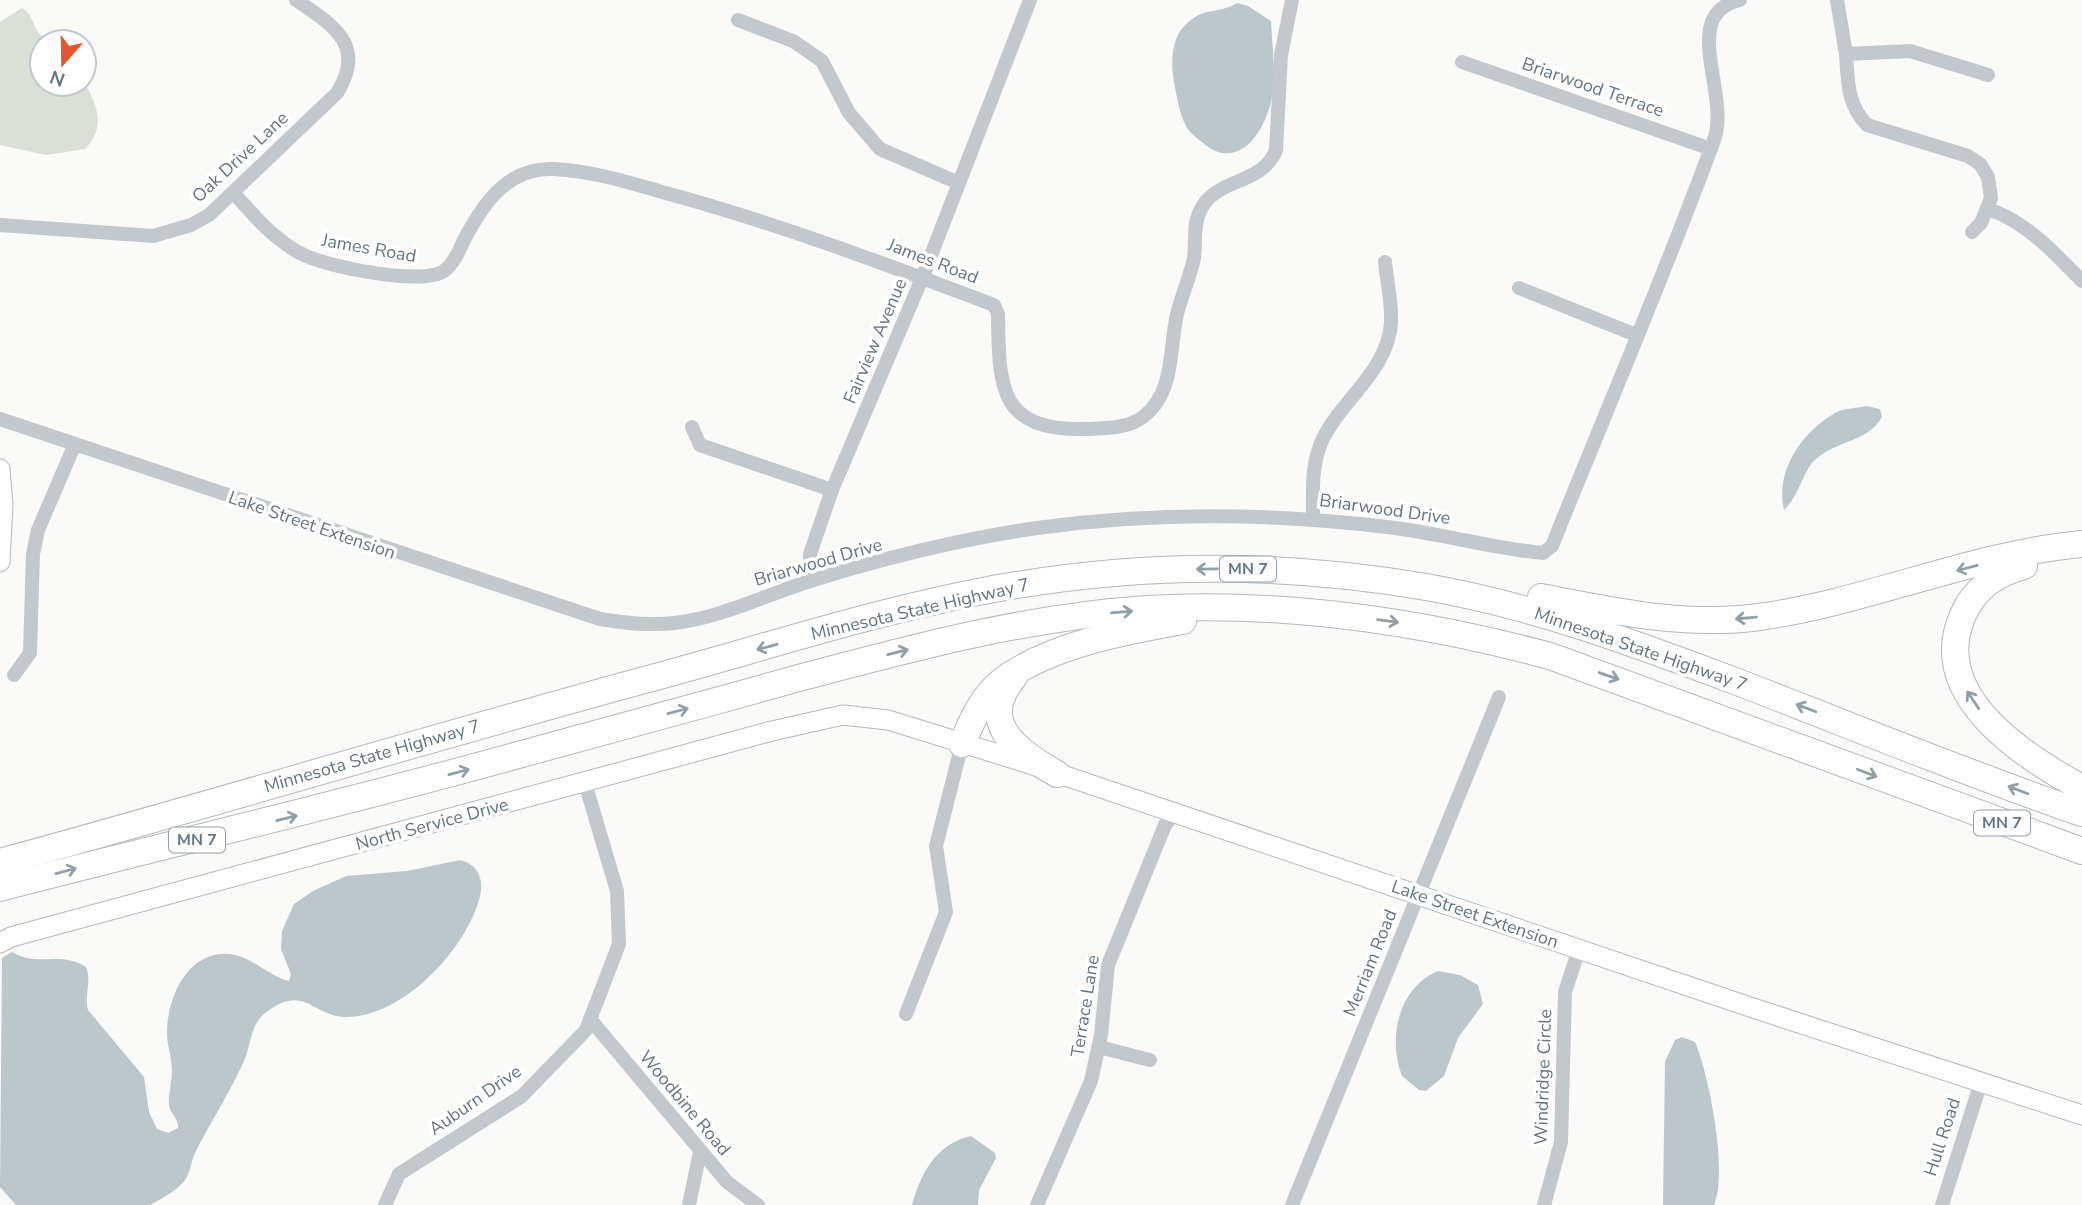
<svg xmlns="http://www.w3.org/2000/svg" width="2082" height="1205" font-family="'Nunito Sans',sans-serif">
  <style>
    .green { fill: #dadfd7 }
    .water { fill: #bbc7cb }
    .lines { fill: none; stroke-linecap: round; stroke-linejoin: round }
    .secondary-casing { stroke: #b3babf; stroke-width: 21 }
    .highway-casing { stroke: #b4b9bd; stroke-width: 28 }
    .street { stroke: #c3c8cc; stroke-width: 14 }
    .secondary { stroke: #fff; stroke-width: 19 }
    .highway { stroke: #fff; stroke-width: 26 }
    .oneway { stroke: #939fa8 }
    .labels { text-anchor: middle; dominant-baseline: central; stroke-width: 7; stroke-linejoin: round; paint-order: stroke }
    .shield { fill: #fff; stroke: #939fa8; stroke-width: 2 }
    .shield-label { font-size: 16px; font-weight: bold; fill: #657683 }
    .street-label { font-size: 18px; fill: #657683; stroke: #fff }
  </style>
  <rect width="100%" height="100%" fill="#fafaf8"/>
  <!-- green -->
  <path class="green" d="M22 8C36 15 30 32 50 42H42V84L84 82C98 106 106 128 85 149L46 155 0 145V22Z"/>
  <!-- water -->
  <g class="water">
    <path d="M1237 3 1248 6 1271 21C1272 47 1277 75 1271 101 1264 134 1237 172 1203 143 1197 138 1191 134 1187 128 1179 113 1177 98 1174 82 1171 66 1171 44 1181 30 1202 4 1216 16 1237 3Z"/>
    <path d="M1867 406 1880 409 1882 417C1867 443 1836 440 1815 460 1803 470 1800 495 1784 510 1775 471 1801 433 1835 413 1843 408 1858 408 1867 406Z"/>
    <path d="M460 860C478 864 484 879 480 896 467 949 402 1019 344 1017 311 1015 304 983 265 1013 252 1023 251 1041 246 1056 232 1090 210 1122 194 1155 191 1163 190 1173 185 1180 178 1190 161 1199 150 1205H16L0 1187 2 958 12 952C39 968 59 950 86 967 92 981 84 995 88 1010L144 1077 149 1112 157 1129 168 1133 178 1128C179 1118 169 1113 169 1104 168 1093 172 1082 172 1071 172 1058 167 1046 167 1033 167 997 188 950 230 954 253 957 268 976 289 981L291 974 281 949 282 931 294 904 313 891 346 876 407 871Z"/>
    <path d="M1438 971 1460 975 1478 985 1483 1004 1458 1038 1444 1076 1426 1091 1419 1090 1402 1076C1387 1038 1399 987 1438 971Z"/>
    <path d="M1682 1037 1695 1042C1709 1075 1728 1172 1714 1205H1663L1665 1062 1675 1040Z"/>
    <path d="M971 1136 995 1153 996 1158 979 1190 978 1205H912C921 1173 936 1144 971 1136Z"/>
  </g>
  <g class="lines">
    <!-- secondary casing -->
    <g class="secondary-casing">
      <g id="secondary">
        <path d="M0 469 3 504 0 562"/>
        <path d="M0 943 11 937 772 731 843 715 888 720 1027 763 1756 1009 2082 1115"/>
      </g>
    </g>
    <!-- highway casing -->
    <g class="highway-casing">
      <g id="highway">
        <path d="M2024 566C1997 573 1974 589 1963 615 1927 695 2023 756 2082 788"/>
        <path d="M1541 597C1614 611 1684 627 1759 617 1868 602 1972 554 2082 544"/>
        <path d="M1014 677C975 724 1020 753 1057 774"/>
        <path d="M962 744C971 722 982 697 1002 681 1049 645 1126 631 1183 621"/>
        <path d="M0 862C216 803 431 738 648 679 756 650 863 615 973 593 1122 563 1276 561 1426 587 1530 605 1628 641 1727 678 1845 723 1962 772 2082 813"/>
        <path d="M0 888C173 843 346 803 518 755 611 730 703 705 795 679 911 648 1026 617 1147 609 1283 601 1419 621 1550 656L2082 851"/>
      </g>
    </g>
    <!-- street -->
    <g class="street">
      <path d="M1837 0 1846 54 1910 51 1988 75"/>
      <path d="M738 20 793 41 822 61 849 113 880 149 959 183"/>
      <path d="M1846 54C1848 82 1847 104 1867 125L1968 156 1980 164 1988 177 1991 198 1981 223 1972 232"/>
      <path d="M1462 62 1711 149"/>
      <path d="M233 193C248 207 261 226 278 238 285 244 295 251 304 255 329 267 422 286 444 271 454 263 459 251 464 240 483 204 507 167 554 169 594 171 634 184 673 195 782 225 888 265 994 305L998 314C999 387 998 431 1086 429 1105 428 1127 429 1143 417 1175 393 1169 349 1177 314 1182 295 1190 277 1194 258 1196 243 1193 224 1200 211 1215 177 1262 186 1276 150L1281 55 1292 0"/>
      <path d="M1987 209C2023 219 2056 254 2082 281"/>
      <path d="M0 225 153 236 191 225 209 215 337 93C367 45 333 25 296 0"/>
      <path d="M1519 288 1636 335"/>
      <path d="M0 419 600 619C624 623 649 626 674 623 720 618 766 595 810 581 884 558 961 539 1037 528 1153 512 1270 513 1387 527 1439 533 1491 548 1543 553L1552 546C1606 411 1664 277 1714 140 1731 94 1678 14 1740 0"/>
      <path d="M692 427 700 445 832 490"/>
      <path d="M1313 519C1313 494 1311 467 1321 443 1339 401 1389 371 1391 322 1392 303 1387 282 1385 262"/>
      <path d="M811 581 810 554 832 490 923 276 1030 0"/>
      <path d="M14 675 30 653 33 554 38 530 75 444"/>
      <path d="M906 1014 946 912 936 846 962 744"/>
      <path d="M590 1019 727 1182 758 1205"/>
      <path d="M1099 1047 1150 1060"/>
      <path d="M385 1205 399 1174 522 1096 586 1030 619 944 617 891 585 783"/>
      <path d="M689 1205 700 1152"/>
      <path d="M1037 1205 1091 1081 1101 1035 1108 965 1165 825 1174 814"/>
      <path d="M1292 1205 1499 697"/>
      <path d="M1544 1205 1561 1142 1565 992 1579 949"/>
      <path d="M1942 1205 1981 1082"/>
    </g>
    <!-- secondary -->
    <use href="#secondary" class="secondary"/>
    <!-- highway -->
    <use href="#highway" class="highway"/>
  </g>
  <!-- one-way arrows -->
  <defs><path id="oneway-shaft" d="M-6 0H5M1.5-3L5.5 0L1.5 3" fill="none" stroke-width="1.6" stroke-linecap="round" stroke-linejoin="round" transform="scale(1.75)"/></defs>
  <g class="oneway">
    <use href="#oneway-shaft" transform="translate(1967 568) rotate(165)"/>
    <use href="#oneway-shaft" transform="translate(1207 569) rotate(179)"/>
    <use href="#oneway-shaft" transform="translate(1122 612) rotate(-5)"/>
    <use href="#oneway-shaft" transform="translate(1746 618) rotate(175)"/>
    <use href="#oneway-shaft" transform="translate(1388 621) rotate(8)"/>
    <use href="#oneway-shaft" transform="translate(767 647) rotate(165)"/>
    <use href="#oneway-shaft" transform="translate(898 652) rotate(-14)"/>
    <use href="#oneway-shaft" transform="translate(1609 676) rotate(19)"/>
    <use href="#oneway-shaft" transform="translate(1973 700) rotate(-124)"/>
    <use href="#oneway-shaft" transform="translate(1806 708) rotate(-159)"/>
    <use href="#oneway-shaft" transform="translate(678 711) rotate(-15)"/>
    <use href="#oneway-shaft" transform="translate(459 772) rotate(-15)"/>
    <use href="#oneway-shaft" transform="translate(1867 773) rotate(21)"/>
    <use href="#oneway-shaft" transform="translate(2018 790) rotate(-159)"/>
    <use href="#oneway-shaft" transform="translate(287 818) rotate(-14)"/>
    <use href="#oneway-shaft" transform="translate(66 871) rotate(-15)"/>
  </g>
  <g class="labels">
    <!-- shield labels -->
    <g class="shield">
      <rect x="1220" y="556.5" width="56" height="25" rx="5"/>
      <rect x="1974" y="810.5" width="56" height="25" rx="5"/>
      <rect x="169" y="827.5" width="56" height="25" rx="5"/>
    </g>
    <g class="shield-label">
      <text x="1248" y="569">MN 7</text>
      <text x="2002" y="823">MN 7</text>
      <text x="197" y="840">MN 7</text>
    </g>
    <!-- street labels -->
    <g class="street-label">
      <text transform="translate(1593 87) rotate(19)">Briarwood Terrace</text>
      <text transform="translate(240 157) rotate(-43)">Oak Drive Lane</text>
      <text transform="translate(369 248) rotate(10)">James Road</text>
      <text transform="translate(933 261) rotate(21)">James Road</text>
      <text transform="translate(875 341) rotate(-67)">Fairview Avenue</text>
      <text transform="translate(1385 509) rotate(8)">Briarwood Drive</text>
      <text transform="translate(312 525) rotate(19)">Lake Street Extension</text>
      <text transform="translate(818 562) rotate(-16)">Briarwood Drive</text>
      <text transform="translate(920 609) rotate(-13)">Minnesota State Highway 7</text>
      <text transform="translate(1641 649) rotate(19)">Minnesota State Highway 7</text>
      <text transform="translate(372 756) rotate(-16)">Minnesota State Highway 7</text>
      <text transform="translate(432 824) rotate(-15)">North Service Drive</text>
      <text transform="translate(1475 914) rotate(19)">Lake Street Extension</text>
      <text transform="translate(1370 963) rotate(-68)">Merriam Road</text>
      <text transform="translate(1085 1006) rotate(-81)">Terrace Lane</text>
      <text transform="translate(1543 1077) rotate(-88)">Windridge Circle</text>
      <text transform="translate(475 1100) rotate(-35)">Auburn Drive</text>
      <text transform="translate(685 1103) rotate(50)">Woodbine Road</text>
      <text transform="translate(1942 1137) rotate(-72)">Hull Road</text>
    </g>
  </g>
  <!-- north arrow -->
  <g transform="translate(63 63) rotate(200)"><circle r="33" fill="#ffffff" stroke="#c1c8cd" stroke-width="2"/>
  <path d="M0-5L12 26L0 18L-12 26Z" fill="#e4572e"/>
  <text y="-10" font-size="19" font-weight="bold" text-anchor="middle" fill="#657683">N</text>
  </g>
</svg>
